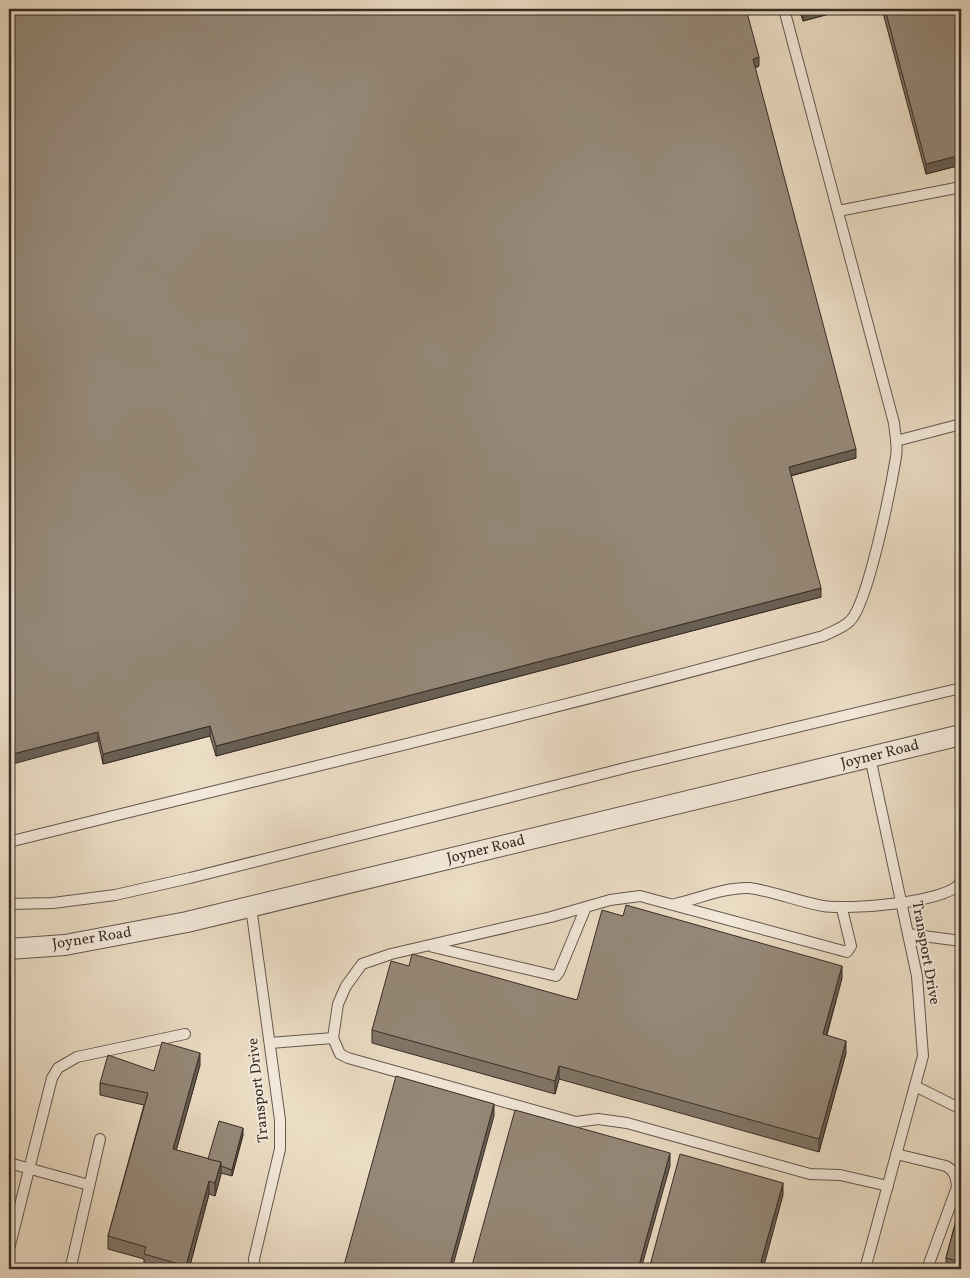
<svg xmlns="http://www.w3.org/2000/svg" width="970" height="1278" font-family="Vollkorn,serif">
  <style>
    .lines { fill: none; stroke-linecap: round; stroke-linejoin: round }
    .lane-casing { stroke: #64584e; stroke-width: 12 }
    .street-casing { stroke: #64584e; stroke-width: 22 }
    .lane { stroke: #f2e8d9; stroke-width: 10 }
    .street { stroke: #f2e8d9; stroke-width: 20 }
    .wall { fill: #807567; stroke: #372c26 }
    .shaded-wall { fill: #685f54; stroke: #372c26 }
    .building { fill: #958878; stroke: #372c26 }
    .labels { text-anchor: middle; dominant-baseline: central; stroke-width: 4; stroke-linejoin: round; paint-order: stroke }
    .street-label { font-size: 15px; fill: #372c26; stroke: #f2e8d9 }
  </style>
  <rect width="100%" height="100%" fill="#ebdcc4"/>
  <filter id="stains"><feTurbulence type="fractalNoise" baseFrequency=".004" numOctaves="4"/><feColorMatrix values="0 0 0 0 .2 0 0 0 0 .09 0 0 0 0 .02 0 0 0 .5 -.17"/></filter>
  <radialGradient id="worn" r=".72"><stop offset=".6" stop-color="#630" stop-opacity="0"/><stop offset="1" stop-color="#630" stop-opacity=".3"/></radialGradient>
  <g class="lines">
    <!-- lane casing -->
    <g class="lane-casing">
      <g id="lane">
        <path d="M838 211 961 187"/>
        <path d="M896 441 961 424"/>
        <path d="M9 842C280 774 553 711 823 636 831 632 843 628 850 621 868 604 891 487 896 457 898 446 895 434 894 423L784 9"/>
        <path d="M9 904 53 903 115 895 190 878 629 767 961 688"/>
        <path d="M675 904C698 899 725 887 749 888 774 891 799 902 823 906 846 910 953 903 961 881"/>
        <path d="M251 907 280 1120V1149L254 1259 255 1269"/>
        <path d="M842 909 851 946 847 952 640 896 610 900 551 917 391 954 362 964 346 986 338 1004 333 1038 340 1054 348 1058 576 1122 598 1119 627 1123 810 1174 840 1175 888 1186"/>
        <path d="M908 934 961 941"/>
        <path d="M433 947 556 976 559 972 586 907"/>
        <path d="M270 1043 333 1038"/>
        <path d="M915 1086 961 1109"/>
        <path d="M896 1154 946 1166C955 1171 956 1177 957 1187L927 1269"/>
        <path d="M9 1163 89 1185"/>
        <path d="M9 1249 52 1078 58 1068 77 1057 185 1034"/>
        <path d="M71 1266 100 1139"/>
        <path d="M865 1269 923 1056 917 976 870 757"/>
      </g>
    </g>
    <!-- street casing -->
    <g class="street-casing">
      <path id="street" d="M9 949 65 945 187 922 961 735"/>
    </g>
    <!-- lane -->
    <use href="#lane" class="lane"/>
    <!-- street -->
    <use href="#street" class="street"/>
  </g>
  <!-- wall -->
  <g class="wall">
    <path d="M9 9 759 66 755 68 856 458 791 476 821 597 216 756 210 736 103 764 98 741Z"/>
    <path d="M799 9H848L803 21Z"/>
    <path d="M882 9H961V165L926 174Z"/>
    <path d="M409 966 577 1000 842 978 827 1035 846 1053 819 1152 559 1079 555 1094 372 1043V1030Z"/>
    <path d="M200 1065 176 1150 208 1159 243 1135 232 1176 221 1173 215 1196 209 1194 189 1269H153L144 1267V1259L108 1249V1236L144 1105 100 1095V1083L154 1071Z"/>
    <path d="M961 1202V1269H946V1258Z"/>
  </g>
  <!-- shaded-wall -->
  <g class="shaded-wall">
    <path d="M812 9H848L803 21V11Z"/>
    <path d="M759 57V66L753 68V59Z"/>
    <path d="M961 155V165L926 174V164Z"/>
    <path d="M856 449V458L789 476V467Z"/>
    <path d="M821 588V597L216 756V746Z"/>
    <path d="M210 726V736L103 764V754Z"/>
    <path d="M98 732V741L9 765V755Z"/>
    <path d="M842 966V978L823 1047V1034Z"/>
    <path d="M846 1041V1053L819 1152V1139Z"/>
    <path d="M200 1053V1065L173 1162V1149Z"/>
    <path d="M559 1066V1079L555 1094V1081Z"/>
    <path d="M494 1104V1116L452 1269H449Z"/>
    <path d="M243 1128V1135L232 1176V1170Z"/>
    <path d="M670 1153V1166L641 1269H638Z"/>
    <path d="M221 1162V1175L215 1196V1183Z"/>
    <path d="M209 1181V1194L189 1269H186V1266Z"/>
    <path d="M783 1183V1195L763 1269H759Z"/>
  </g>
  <!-- building -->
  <g class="building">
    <path d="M9 9H746L759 57 753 59 856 449 789 467 821 588 216 746 210 726 103 754 98 732 9 755Z"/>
    <path d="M802 9H812L803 11Z"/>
    <path d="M885 9H961V155L926 164Z"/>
    <path d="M626 905 842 966 823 1034 846 1041 819 1139 559 1066 555 1081 372 1030 391 961 409 966 412 954 577 1000 602 910 623 916Z"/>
    <path d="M162 1042 200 1053 173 1149 221 1162 215 1183 209 1181 186 1266 144 1254 146 1247 108 1236 148 1093 100 1083 108 1055 154 1071Z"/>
    <path d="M396 1076 494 1104 449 1269H343Z"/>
    <path d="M515 1110 670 1153 638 1269H471Z"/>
    <path d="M219 1121 243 1128 232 1170 221 1166V1162L208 1159Z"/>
    <path d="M680 1154 783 1183 759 1269H649Z"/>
    <path d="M961 1202V1262L946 1258Z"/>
  </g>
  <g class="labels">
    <!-- street labels -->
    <g class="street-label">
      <text transform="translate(880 755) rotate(-14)">Joyner Road</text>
      <text transform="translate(486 850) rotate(-14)">Joyner Road</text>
      <text transform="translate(92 939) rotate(-9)">Joyner Road</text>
      <text transform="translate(925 953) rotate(80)">Transport Drive</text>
      <text transform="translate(259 1090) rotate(-96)">Transport Drive</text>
    </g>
  </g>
  <!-- margin -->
  <rect width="970" height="1278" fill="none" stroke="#ebdcc4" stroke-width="30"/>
  <rect x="10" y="10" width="950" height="1258" fill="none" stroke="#372c26" stroke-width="2.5"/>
  <rect x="15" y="15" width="940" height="1248" fill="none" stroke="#372c26"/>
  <rect width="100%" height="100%" filter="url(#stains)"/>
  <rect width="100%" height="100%" fill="url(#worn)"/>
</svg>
